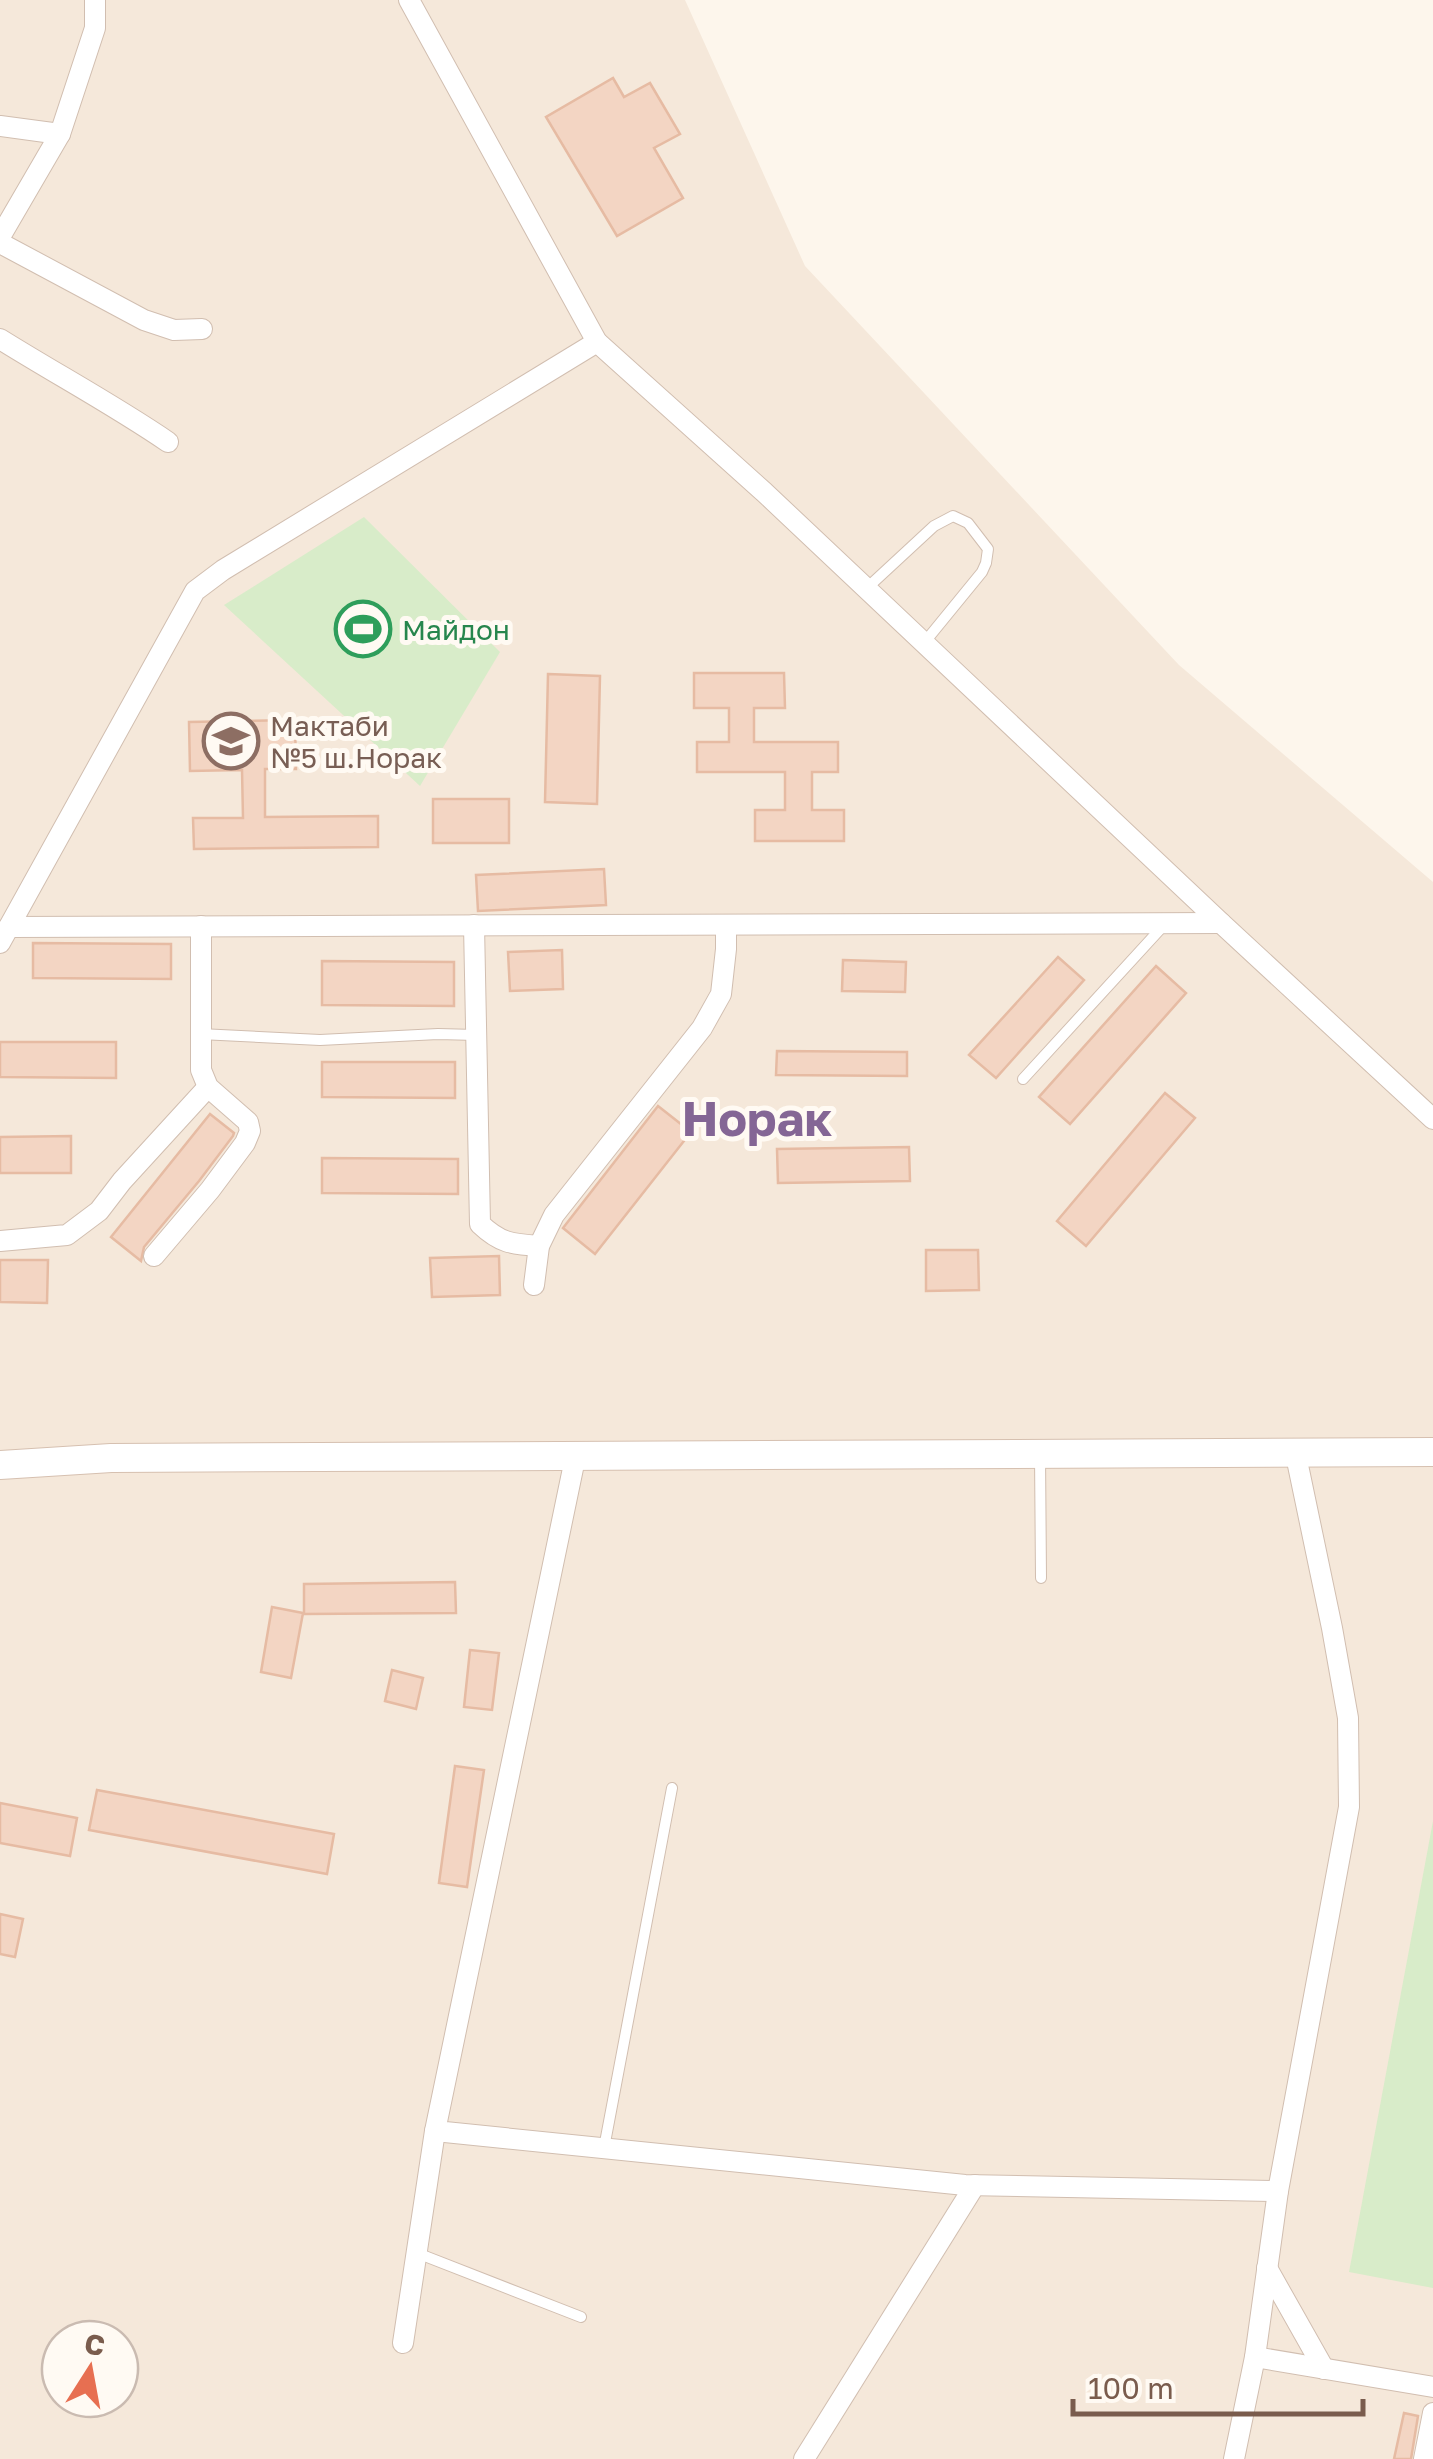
<svg xmlns="http://www.w3.org/2000/svg" width="1433" height="2459" font-family="'Golos Text',sans-serif">
  <style>
    .residential { fill: #f5e8da; fill-rule: evenodd }
    .green { fill: #d8ecc9 }
    .building { fill: #f3d5c3; stroke: #e6bba3; stroke-width: 2.5 }
    .lines { fill: none; stroke-linecap: round; stroke-linejoin: round }
    .service-casing { stroke: #d1beb0; stroke-width: 12 }
    .minor-casing { stroke: #d1beb0; stroke-width: 22 }
    .secondary-casing { stroke: #d6c0b0; stroke-width: 30 }
    .service { stroke: #fff; stroke-width: 10 }
    .minor { stroke: #fff; stroke-width: 20 }
    .secondary { stroke: #fff; stroke-width: 28 }
    .labels { text-anchor: middle; dominant-baseline: central; stroke-width: 10; stroke-linejoin: round; paint-order: stroke }
    .leisure-label { font-size: 28px; fill: #27864d; stroke: #fffaf3; text-anchor: start }
    .education-label { font-size: 28px; fill: #785e54; stroke: #fffaf3; text-anchor: start }
    .town-label { font-size: 48px; font-weight: bold; fill: #846695; stroke: #fffaf3 }
  </style>
  <rect width="100%" height="100%" fill="#fdf6ec"/>
  <!-- residential -->
  <path class="residential" d="M0 0H685L805 266 1179 665 1433 882V2459H0ZM60 2339H120V2399H60Z"/>
  <!-- green -->
  <g class="green">
    <path d="M364 517 500 652 420 786 224 605Z"/>
    <path d="M1433 1821V2288L1349 2272Z"/>
  </g>
  <!-- building -->
  <g class="building">
    <path d="M613 78 624 97 650 83 680 134 654 148 683 198 617 236 546 117Z"/>
    <path d="M694 673H784L785 708H754V742H838V772H812V810H844V841H755V810H785V772H697V742H729V708H694Z"/>
    <path d="M548 674 600 676 597 804 545 802Z"/>
    <path d="M295 720 296 769H265V817L378 816V847L194 849 193 818H243L242 770 190 771 189 722Z"/>
    <rect x="433" y="799" width="76" height="44"/>
    <path d="M604 869 606 905 478 911 476 875Z"/>
    <path d="M33 943 171 944V979L33 978Z"/>
    <path d="M562 950 563 989 510 991 508 952Z"/>
    <path d="M1058 957 1084 980 996 1078 969 1055Z"/>
    <path d="M843 960 906 962 905 992 842 991Z"/>
    <path d="M322 961 454 962V1006L322 1005Z"/>
    <path d="M1156 966 1186 993 1070 1124 1039 1097Z"/>
    <path d="M0 1042H116V1078L0 1077Z"/>
    <path d="M777 1051 907 1052V1076L776 1075Z"/>
    <path d="M322 1062H455V1098L322 1097Z"/>
    <path d="M1165 1093 1195 1118 1086 1246 1057 1221Z"/>
    <path d="M658 1106 691 1132 595 1254 563 1228Z"/>
    <path d="M210 1114 234 1133 233 1136 199 1181 144 1247 141 1261 111 1237Z"/>
    <path d="M71 1136V1173H0V1137Z"/>
    <path d="M909 1147 910 1181 778 1183 777 1149Z"/>
    <path d="M322 1158 458 1159V1194L322 1193Z"/>
    <path d="M926 1250H978L979 1290 926 1291Z"/>
    <path d="M499 1256 500 1295 432 1297 430 1258Z"/>
    <path d="M0 1260H48L47 1303 0 1302Z"/>
    <path d="M455 1582 456 1613 304 1614V1584Z"/>
    <path d="M272 1607 303 1613 291 1678 261 1672Z"/>
    <path d="M470 1650 499 1653 492 1710 464 1707Z"/>
    <path d="M392 1670 423 1678 416 1709 385 1701Z"/>
    <path d="M455 1766 484 1770 467 1887 439 1883Z"/>
    <path d="M97 1790 334 1834 327 1874 89 1830Z"/>
    <path d="M0 1803 77 1818 70 1856 0 1843Z"/>
    <path d="M0 1914 23 1919 15 1957 0 1954Z"/>
    <path d="M1404 2413 1418 2416 1411 2459H1394Z"/>
  </g>
  <g class="lines">
    <!-- service casing -->
    <g class="service-casing">
      <g id="service">
        <path d="M867 588 934 526 953 516 968 523 988 549 986 563 982 572 924 643"/>
        <path d="M200 1034 320 1040 438 1034 476 1035"/>
        <path d="M1023 1079 1164 925"/>
        <path d="M1040 1454 1041 1578"/>
        <path d="M604 2148 672 1788"/>
        <path d="M417 2253 581 2317"/>
      </g>
    </g>
    <!-- minor casing -->
    <g class="minor-casing">
      <g id="minor">
        <path d="M409 0 597 342 764 492 1221 923 1433 1119"/>
        <path d="M0 126 60 134"/>
        <path d="M0 237 60 134 95 28V0"/>
        <path d="M0 243 144 320 174 330 202 329"/>
        <path d="M0 339C56 374 114 405 168 442"/>
        <path d="M474 925 480 1224C500 1243 511 1244 539 1246"/>
        <path d="M9 927 1221 923"/>
        <path d="M0 943 195 591 223 570 597 342"/>
        <path d="M0 1241 67 1235 99 1211 122 1181 208 1087"/>
        <path d="M154 1256 210 1190 245 1143 250 1131 248 1122 208 1087 201 1070V926"/>
        <path d="M534 1285 539 1246 554 1215 702 1028 721 994 726 949V925"/>
        <path d="M576 1454 435 2131 965 2185 1278 2191"/>
        <path d="M1267 2268 1324 2369"/>
        <path d="M403 2343 435 2131"/>
        <path d="M1255 2357 1278 2191 1349 1807 1348 1718 1332 1628 1295 1451"/>
        <path d="M804 2459 975 2185"/>
        <path d="M1234 2459 1255 2357 1433 2387"/>
        <path d="M1424 2459 1433 2413"/>
      </g>
    </g>
    <!-- secondary casing -->
    <g class="secondary-casing">
      <path id="secondary" d="M0 1465 111 1458 1433 1452"/>
    </g>
    <!-- service -->
    <use href="#service" class="service"/>
    <!-- minor -->
    <use href="#minor" class="minor"/>
    <!-- secondary -->
    <use href="#secondary" class="secondary"/>
  </g>
  <!-- icons -->
  <defs>
    <g id="stadium-ring" transform="scale(2.875)"><circle r="9.5" fill="#fffaf3" stroke="#2e9e5b" stroke-width="1.5"/><path d="M0-5a6.5 5 0 1 0 0 10a6.5 5 0 1 0 0-10ZM-3.5-1.8h7v3.6h-7Z" fill="#2e9e5b"/></g>
    <g id="school-ring" transform="scale(2.875)"><circle r="9.5" fill="#fffaf3" stroke="#8d6e63" stroke-width="1.5"/><path d="M0-5L7-2L0 1L-7-2ZM-4 1L0 2.5L4 1V4Q0 6-4 4Z" fill="#8d6e63"/></g>
  </defs>
  <g fill-rule="evenodd">
    <use href="#stadium-ring" x="363" y="629"/>
    <use href="#school-ring" x="231" y="741"/>
  </g>
  <g class="labels">
    <!-- leisure labels -->
    <g class="leisure-label">
      <text x="402" y="629">Майдон</text>
    </g>
    <!-- education labels -->
    <g class="education-label">
      <text x="270" y="725">Мактаби<tspan x="270" dy="32">№5 ш.Норак</tspan></text>
    </g>
    <!-- town labels -->
    <g class="town-label">
      <text x="757" y="1118">Норак</text>
    </g>
  </g>
  <!-- north arrow -->
  <g transform="translate(90 2369) rotate(11)"><circle r="48" fill="#fffaf3" stroke="#cabbb1" stroke-width="2.5"/>
  <path d="M0-8L18 38L0 25L-18 38Z" fill="#e76f51"/>
  <text y="-15" font-size="28" font-weight="bold" text-anchor="middle" fill="#7a5c4d">С</text>
  </g>
  <!-- scale -->
  <path d="M1073 2399v15h290v-15" fill="none" stroke="#7a5c4d" stroke-width="5"/>
  <text x="1088" y="2399" font-size="30" fill="#7a5c4d" stroke="#fffaf3" stroke-width="8" paint-order="stroke">100 m</text>
</svg>
